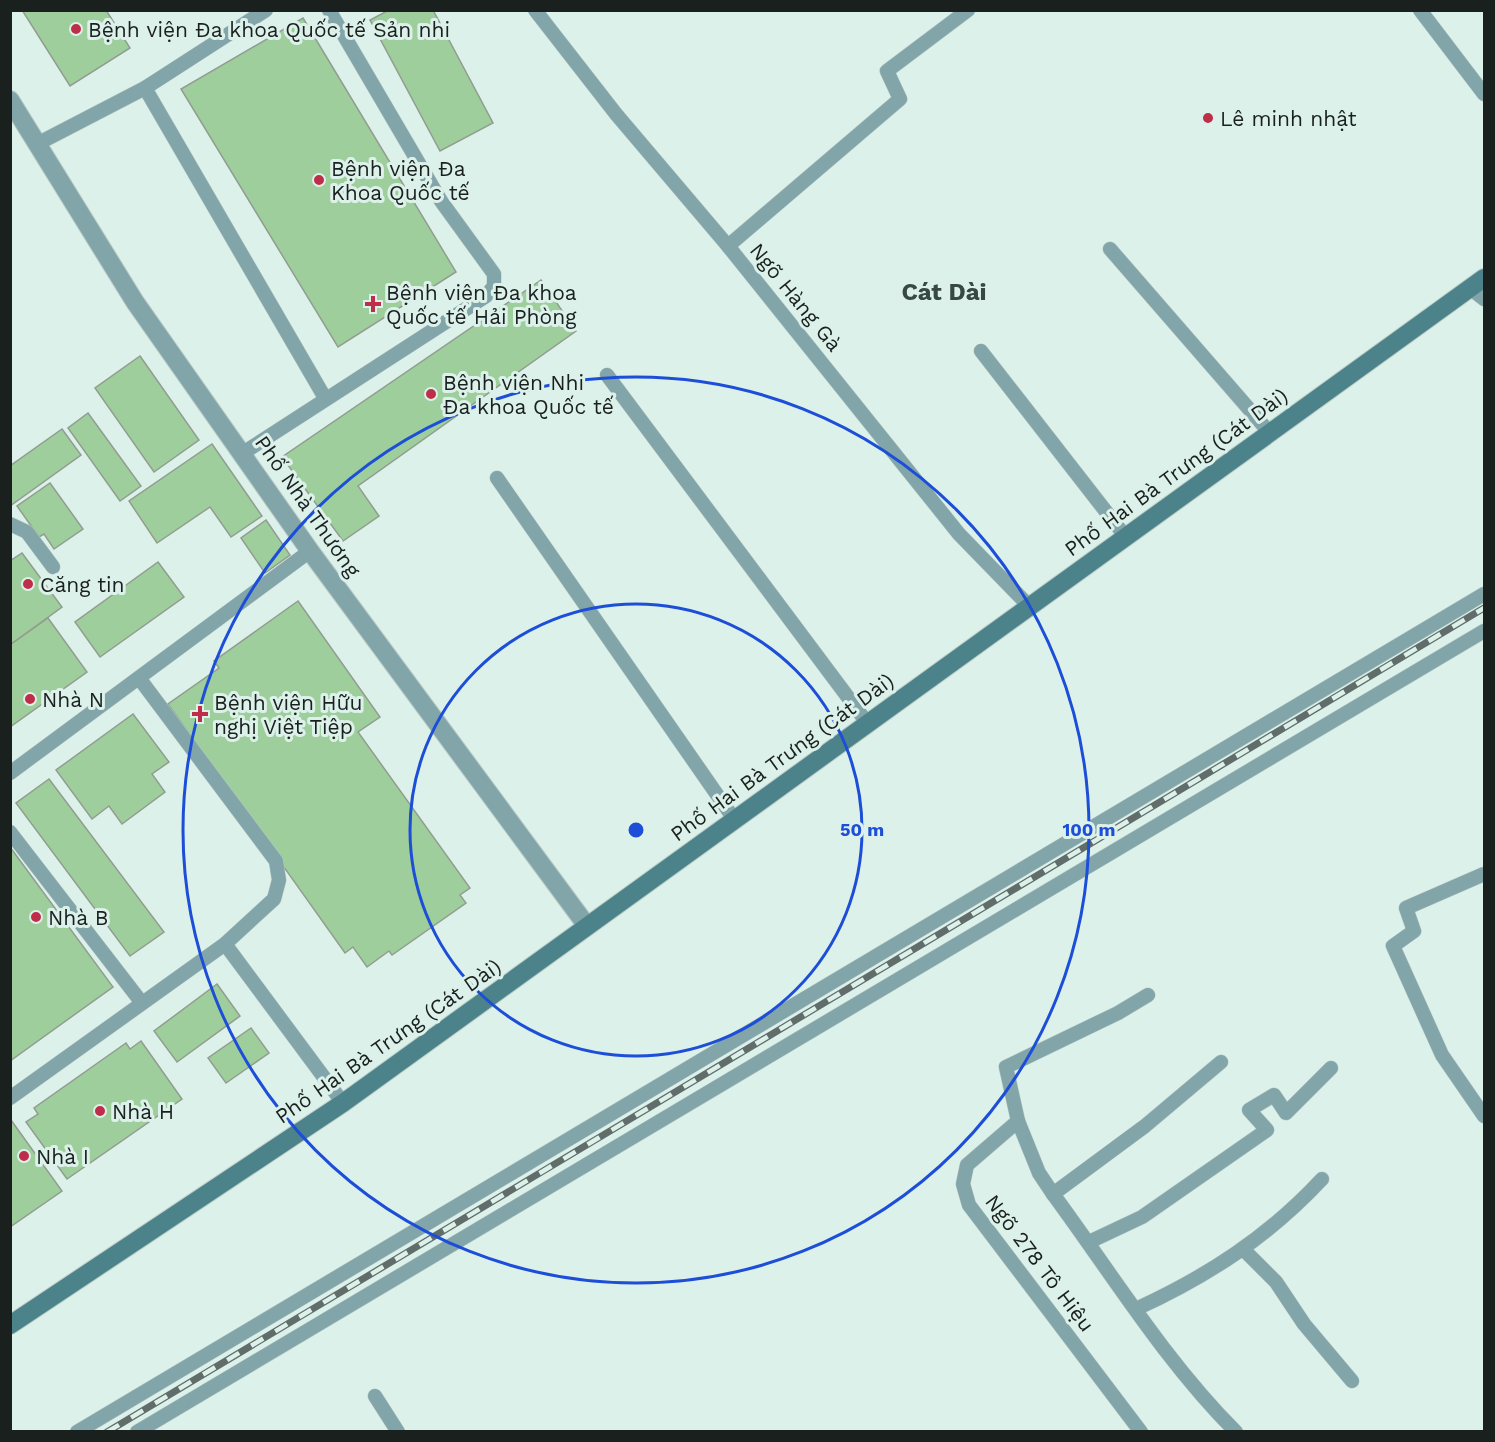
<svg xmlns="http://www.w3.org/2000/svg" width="1495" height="1442" font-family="'Work Sans',sans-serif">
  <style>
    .building { fill: #9ece9c; stroke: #929d91; stroke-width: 1.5 }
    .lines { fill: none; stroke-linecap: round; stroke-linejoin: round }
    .lane-casing { stroke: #bacbc6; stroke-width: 15 }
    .street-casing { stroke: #bacbc6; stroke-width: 20 }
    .secondary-casing { stroke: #bacbc6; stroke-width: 20 }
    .lane { stroke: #82a5aa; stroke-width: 14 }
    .street { stroke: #82a5aa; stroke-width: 18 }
    .secondary { stroke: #4c828a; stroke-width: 18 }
    .rail-casing { stroke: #616d6a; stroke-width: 7 }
    .rail { stroke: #ddf1eb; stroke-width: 4.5; stroke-dasharray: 14; stroke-linecap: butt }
    .ring { fill: none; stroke: #1d4ed8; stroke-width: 3 }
    .poi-dot { fill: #bf2e48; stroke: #ddf1eb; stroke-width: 2 }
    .labels { text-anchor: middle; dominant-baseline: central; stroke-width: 6; stroke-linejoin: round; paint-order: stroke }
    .poi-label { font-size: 21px; fill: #19201e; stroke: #ddf1eb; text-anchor: start }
    .street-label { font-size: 21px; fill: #19201e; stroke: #ddf1eb }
    .quarter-label { font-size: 24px; font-weight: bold; fill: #384843; stroke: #ddf1eb }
    .centre { fill: #1d4ed8; stroke: #ddf1eb; stroke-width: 3 }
    .ring-label { font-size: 18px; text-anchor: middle; font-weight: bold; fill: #1d4ed8; stroke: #ddf1eb; stroke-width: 6; stroke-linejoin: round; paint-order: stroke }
  </style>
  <rect width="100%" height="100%" fill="#ddf1eb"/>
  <!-- building -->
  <g class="building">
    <path d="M22 10H106L130 48 70 86Z"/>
    <path d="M389 10H433L493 123 440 151 370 20Z"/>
    <path d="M303 18 456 272 338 347 181 89Z"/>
    <path d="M541 280 576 331 358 486 379 516 343 541 282 457Z"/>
    <path d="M140 356 199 440 154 472 95 388Z"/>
    <path d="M88 413 141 486 120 501 68 428Z"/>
    <path d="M62 429 81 455 10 506V466Z"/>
    <path d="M212 444 262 516 231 537 210 507 157 543 129 501Z"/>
    <path d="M50 483 83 529 54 549 44 534 39 537 17 506Z"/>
    <path d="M266 520 290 555 265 573 241 538Z"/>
    <path d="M22 553 62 607 10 645V561Z"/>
    <path d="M158 562 184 597 100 657 75 622Z"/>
    <path d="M298 601 380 717 358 732 470 888 460 895 466 903 392 955 389 951 367 967 353 947 345 953 168 704 219 668 214 661Z"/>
    <path d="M48 618 87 672 10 727V645Z"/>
    <path d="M133 714 169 762 152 774 165 792 122 824 109 806 92 819 56 770Z"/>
    <path d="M49 779 164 932 130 956 16 803Z"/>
    <path d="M10 847 113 987 10 1061Z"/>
    <path d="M217 984 240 1016 177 1062 154 1031Z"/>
    <path d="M251 1028 269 1053 226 1083 208 1058Z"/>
    <path d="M141 1041 182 1099 67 1179 26 1122 38 1114 34 1108 126 1043 130 1049Z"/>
    <path d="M11 1120 62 1191 10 1227V1121Z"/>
  </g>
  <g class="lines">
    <!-- lane casing -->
    <g class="lane-casing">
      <g id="lane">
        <path d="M535 10 616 114 728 246 959 534 1029 606"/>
        <path d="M1420 10 1484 94"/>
        <path d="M145 88 325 398"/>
        <path d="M37 144 145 88 266 10"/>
        <path d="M728 246 900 99 887 71 968 10"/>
        <path d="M1110 249 1269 432"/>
        <path d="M1470 288 1484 299"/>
        <path d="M981 351 1125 536"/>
        <path d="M607 375 868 724"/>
        <path d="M243 453 486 296 494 286V274L441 201 329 10"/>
        <path d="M497 478 734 819"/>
        <path d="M10 524 27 532 53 567"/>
        <path d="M10 773 310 551"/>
        <path d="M10 832 142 1003"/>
        <path d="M1484 874 1406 908 1414 931 1393 946 1442 1055 1484 1116"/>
        <path d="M225 944 343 1103"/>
        <path d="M10 1098 225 944 274 899 279 880 276 861 139 678"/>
        <path d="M1018 1121 1039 1173 1053 1194C1112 1274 1165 1361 1236 1432"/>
        <path d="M1053 1194 1145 1126 1221 1062"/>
        <path d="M1089 1242 1142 1217 1267 1130 1249 1110 1274 1095 1286 1113 1331 1068"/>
        <path d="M1243 1249 1276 1282 1304 1324 1352 1381"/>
        <path d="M1136 1309C1208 1276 1268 1237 1322 1179"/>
        <path d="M375 1396 398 1432"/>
        <path d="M77 1432 1484 594"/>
        <path d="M137 1432 1484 631"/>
        <path d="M1141 1432 969 1205 963 1184 967 1165 1018 1121 1006 1067 1118 1013 1148 995"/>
      </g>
    </g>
    <!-- street casing -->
    <g class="street-casing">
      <path id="street" d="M10 100 135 302 310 551 587 926"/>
    </g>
    <!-- secondary casing -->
    <g class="secondary-casing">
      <path id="secondary" d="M10 1325 343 1103 1484 278"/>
    </g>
    <!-- lane -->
    <use href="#lane" class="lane"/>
    <!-- street -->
    <use href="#street" class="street"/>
    <!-- secondary -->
    <use href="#secondary" class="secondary"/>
    <!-- rail casing -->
    <g class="rail-casing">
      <path id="rail" d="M107 1432 1484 608"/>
    </g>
    <!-- rail -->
    <use href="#rail" class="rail"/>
  </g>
  <!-- distance rings -->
  <g class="ring">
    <circle cx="636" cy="830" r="226"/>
    <circle cx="636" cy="830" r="453"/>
  </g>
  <!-- markers -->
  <g class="poi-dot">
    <circle cx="76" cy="29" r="6"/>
    <circle cx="1208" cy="118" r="6"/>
    <circle cx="319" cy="180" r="6"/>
    <path d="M370 295h6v6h6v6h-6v6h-6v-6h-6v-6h6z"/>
    <circle cx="431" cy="394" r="6"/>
    <circle cx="28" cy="584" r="6"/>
    <circle cx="30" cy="699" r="6"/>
    <path d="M197 705h6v6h6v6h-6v6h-6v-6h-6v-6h6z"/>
    <circle cx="36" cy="917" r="6"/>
    <circle cx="100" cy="1111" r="6"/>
    <circle cx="24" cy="1156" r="6"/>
  </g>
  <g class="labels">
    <!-- poi labels -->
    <g class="poi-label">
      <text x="88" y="29">Bệnh viện Đa khoa Quốc tế Sản nhi</text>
      <text x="1220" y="118">Lê minh nhật</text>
      <text x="331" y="168">Bệnh viện Đa<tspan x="331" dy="24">Khoa Quốc tế</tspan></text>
      <text x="386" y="292">Bệnh viện Đa khoa<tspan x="386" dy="24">Quốc tế Hải Phòng</tspan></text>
      <text x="443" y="382">Bệnh viện Nhi<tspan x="443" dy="24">Đa khoa Quốc tế</tspan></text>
      <text x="40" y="584">Căng tin</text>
      <text x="42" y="699">Nhà N</text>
      <text x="214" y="702">Bệnh viện Hữu<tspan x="214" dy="24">nghị Việt Tiệp</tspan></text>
      <text x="48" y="917">Nhà B</text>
      <text x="112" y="1111">Nhà H</text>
      <text x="36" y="1156">Nhà I</text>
    </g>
    <!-- street labels -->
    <g class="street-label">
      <text transform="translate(796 297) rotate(51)">Ngõ Hàng Gà</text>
      <text transform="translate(1176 472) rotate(-36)">Phố Hai Bà Trưng (Cát Dài)</text>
      <text transform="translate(308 506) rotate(55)">Phố Nhà Thương</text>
      <text transform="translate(782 757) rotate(-36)">Phố Hai Bà Trưng (Cát Dài)</text>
      <text transform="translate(388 1041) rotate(-35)">Phố Hai Bà Trưng (Cát Dài)</text>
      <text transform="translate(1040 1263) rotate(53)">Ngõ 278 Tô Hiệu</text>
    </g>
    <!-- quarter labels -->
    <g class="quarter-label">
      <text x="944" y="292">Cát Dài</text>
    </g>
  </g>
  <circle cx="636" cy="830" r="9" class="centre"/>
  <g class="ring-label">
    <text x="862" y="836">50 m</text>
    <text x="1089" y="836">100 m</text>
  </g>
  <!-- border -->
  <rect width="1495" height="1442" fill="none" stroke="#19201e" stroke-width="24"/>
</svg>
